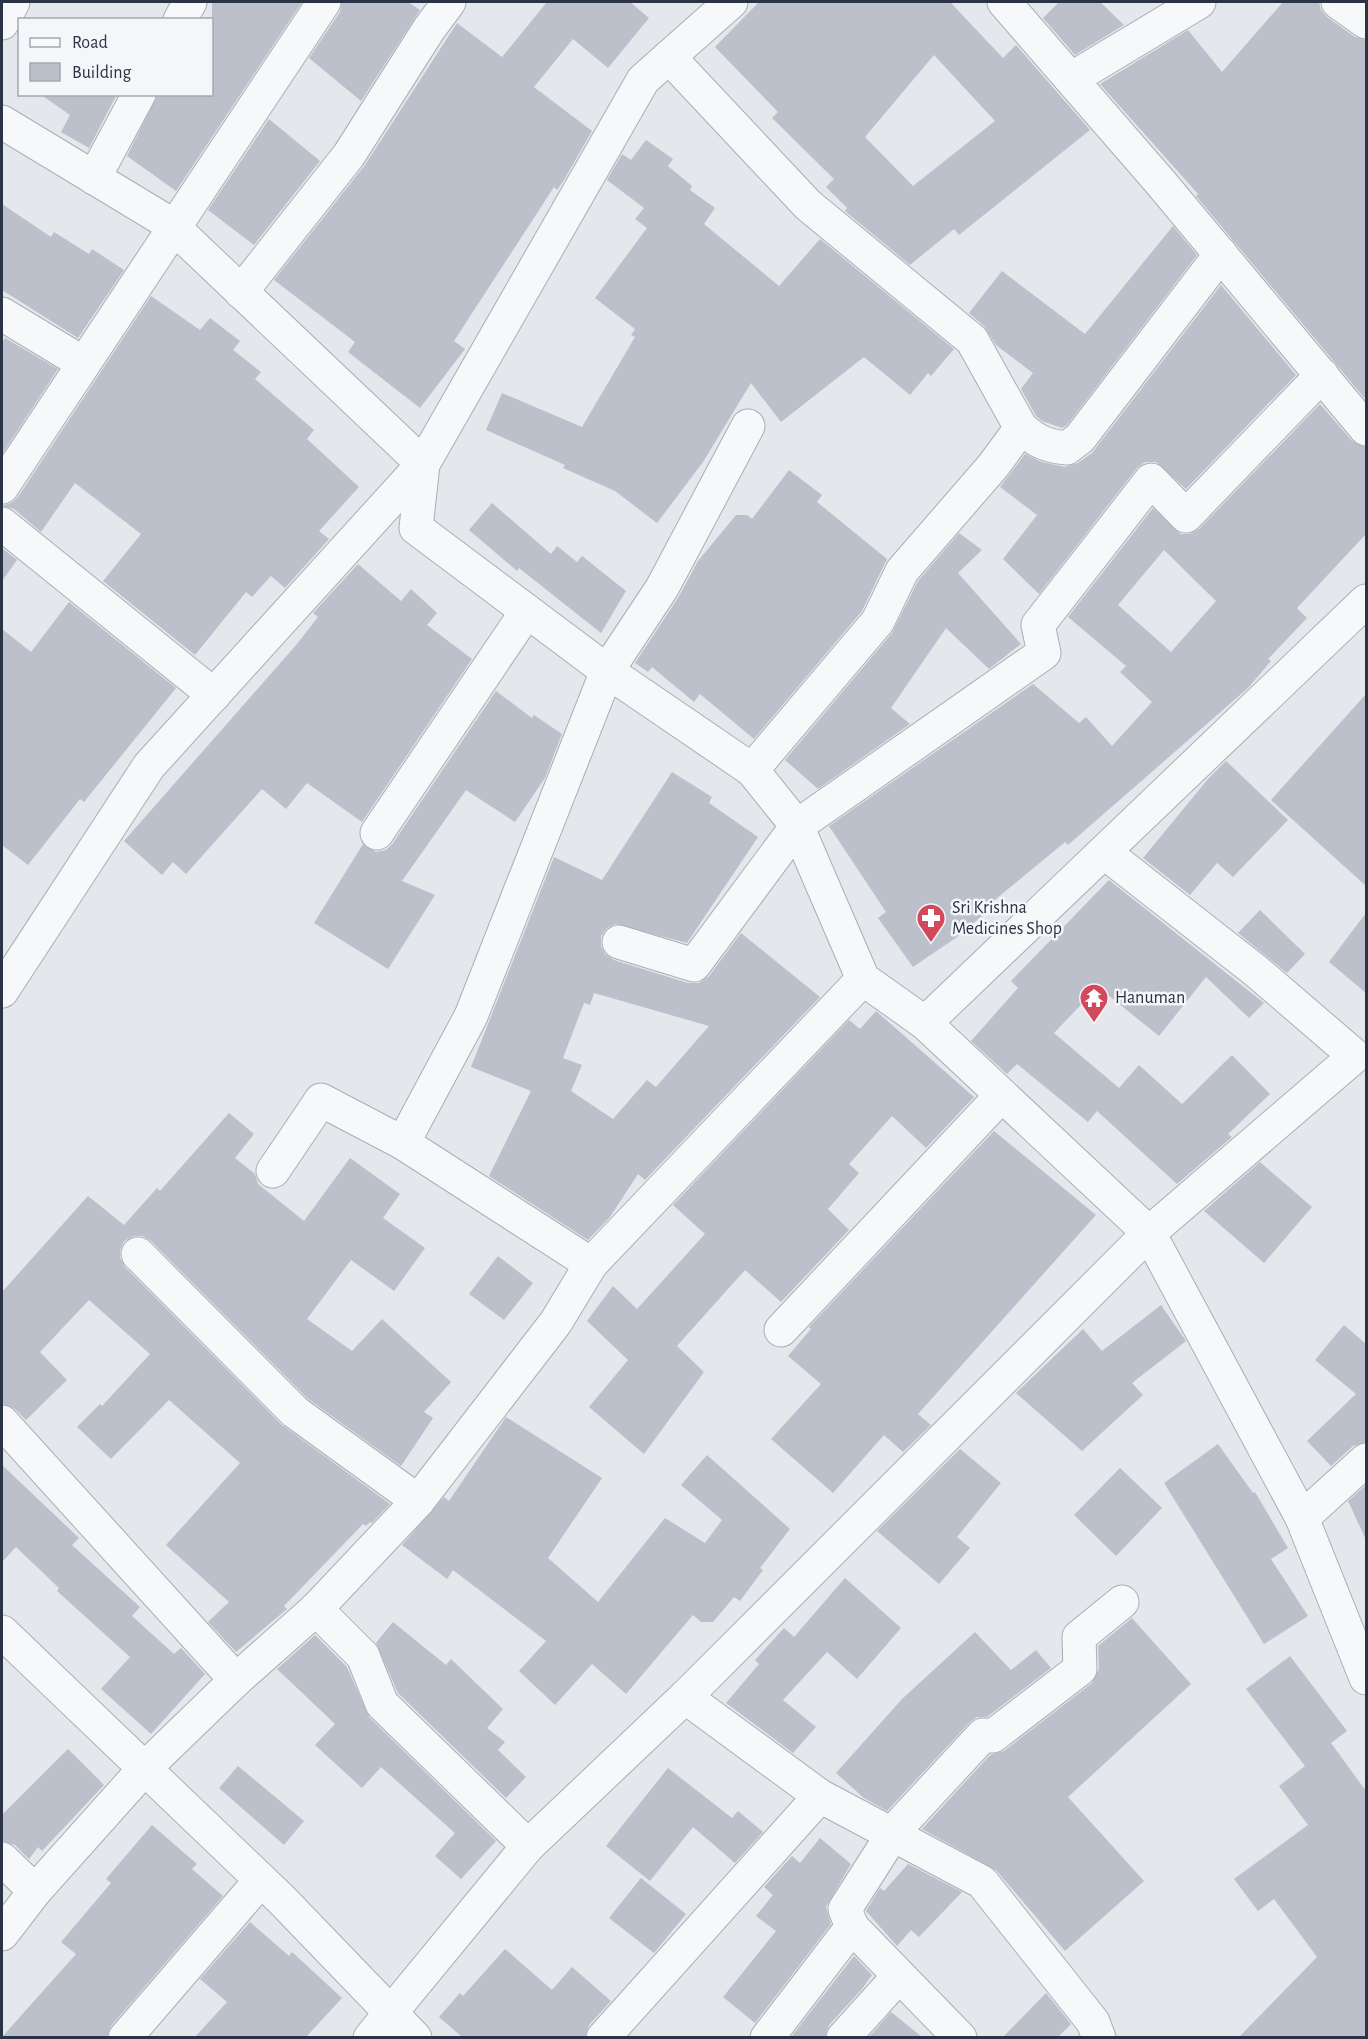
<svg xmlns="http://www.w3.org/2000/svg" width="1368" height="2039" font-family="'Alegreya Sans',sans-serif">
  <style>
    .building { fill: #bbc0ca; fill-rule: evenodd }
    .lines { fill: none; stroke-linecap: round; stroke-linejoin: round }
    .minor-casing { stroke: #a9aeb7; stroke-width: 35 }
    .minor { stroke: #f7f8fa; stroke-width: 33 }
    .labels { text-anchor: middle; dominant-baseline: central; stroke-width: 5; stroke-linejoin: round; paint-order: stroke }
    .poi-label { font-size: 18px; fill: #2b3445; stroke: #f4f6f9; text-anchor: start }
  </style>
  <rect width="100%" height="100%" fill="#e4e7ec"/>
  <!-- building -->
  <g class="building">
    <path d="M212 2H302L176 191 127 156 158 94H212Z"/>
    <path d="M342 2H408L420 10 361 101 309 58 340 12Z"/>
    <path d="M547 2H630L649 18 608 68 573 39 534 87 592 131 564 180 557 190 554 187 454 341 465 349 420 408 348 352 355 342 274 280 365 165 457 23 502 57Z"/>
    <path d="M759 2H950L1003 58 1016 45 1090 130 959 235 954 229 910 265 845 211 847 208 826 187 834 179 772 118 778 112 715 47ZM934 55 995 121 913 186 865 137Z"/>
    <path d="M1059 2H1100L1124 25 1075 55 1043 18Z"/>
    <path d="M1283 2H1319L1321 10 1327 17 1355 37 1366 40V400L1196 196 1198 194 1100 84 1188 30 1222 72Z"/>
    <path d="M40 94H117L89 148 61 132 70 115Z"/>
    <path d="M269 119 320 161 254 245 208 210Z"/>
    <path d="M646 140 673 159 668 166 692 186 690 190 715 208 704 224 779 286 820 239 954 349 931 376 928 373 910 395 864 357 781 422 751 383 703 462 657 523 615 491 563 468 565 465 486 430 502 393 582 427 635 337 631 335 635 329 595 298 647 228 635 219 644 208 607 180 622 154 631 160Z"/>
    <path d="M2 204 51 237 54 232 89 254 92 249 124 270 78 338 2 290Z"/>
    <path d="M1173 226 1197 255 1067 425 1062 428 1042 421 1036 416 1021 389 1033 373 996 345 984 326 969 313 1002 271 1085 334Z"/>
    <path d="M1221 285 1296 375 1186 489 1156 462H1145L1137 468 1039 594 1003 559 1037 515 1000 487 1025 454 1042 462 1065 467 1078 463 1092 453Z"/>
    <path d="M151 296 200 330 210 318 240 341 233 350 261 372 255 379 314 430 307 439 359 487 319 531 329 539 285 588 271 576 252 597 246 592 195 655 103 581 141 534 75 483 41 532 14 509 2 506 11 503 18 497Z"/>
    <path d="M5 338 58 369 2 454V343Z"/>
    <path d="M1320 404 1352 441 1366 447V534L1297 608 1307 618 1268 659 1271 661 1248 688 1068 845 1065 842 979 913 982 916 957 937 913 967 878 918 886 912 829 826 1033 684 1079 723 1086 717 1112 746 1152 702 1120 672 1126 666 1068 617 1153 508 1181 534H1190L1199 529ZM1164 550 1216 601 1171 652 1118 605Z"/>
    <path d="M789 470 822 495 817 502 887 559 862 611 754 739 700 694 694 702 652 667 648 672 635 663 678 598 698 561 736 515H747L752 519Z"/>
    <path d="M492 503 551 554 557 546 577 562 582 556 626 591 601 633 519 568 517 571 469 530Z"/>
    <path d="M959 533 982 550 958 573 1021 644 989 669 946 628 891 708 910 724 818 789 785 760 892 633 918 581Z"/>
    <path d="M2 548 17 560 2 581Z"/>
    <path d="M358 564 401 601 411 589 437 613 427 625 472 659 362 822 307 783 286 809 262 789 186 874 173 862 162 875 124 841 297 644 318 617 313 613Z"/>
    <path d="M69 602 176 688 84 802 80 799 28 865 2 845V629L31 652Z"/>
    <path d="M496 691 532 718 534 715 562 734 545 778 515 822 466 790 402 881 435 895 388 969 314 923 363 844 376 852 386 850 393 843Z"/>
    <path d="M1366 694V886L1271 800Z"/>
    <path d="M1226 761 1288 820 1233 877 1217 863 1190 895 1143 858 1208 779Z"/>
    <path d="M672 772 712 797 709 803 758 837 687 943 615 924 607 928 601 936V946L605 954 614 960 688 983H699L709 976 741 933 820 997 645 1180 638 1174 610 1217 588 1240 489 1176 531 1091 471 1067 554 857 602 880ZM594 993 709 1026 656 1087 647 1080 613 1119 571 1091 582 1065 563 1058 584 1003 590 1005Z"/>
    <path d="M1109 880 1264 1003 1249 1018 1206 977 1159 1036 1098 987 1054 1033 1119 1088 1139 1065 1182 1104 1232 1055 1270 1094 1228 1134 1232 1137 1177 1184 1097 1111 1088 1122 1017 1064 1007 1074 971 1041 1018 988 1011 981Z"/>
    <path d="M1260 910 1305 954 1287 973 1238 933Z"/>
    <path d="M1366 913V993L1329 962Z"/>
    <path d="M876 1011 974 1097 926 1148 892 1116 849 1164 859 1173 828 1209 849 1230 781 1302 745 1270 677 1346 704 1372 644 1454 589 1407 628 1360 587 1321 613 1286 637 1309 705 1234 673 1205 849 1020 860 1029Z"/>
    <path d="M229 1113 254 1134 235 1158 255 1174 258 1184 304 1221 350 1158 400 1194 383 1218 425 1248 394 1291 351 1260 307 1319 352 1351 382 1319 451 1382 424 1412 433 1418 401 1466 307 1398 151 1241 143 1236H134L124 1241 120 1250V1258L125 1267 282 1425 390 1504 372 1523 370 1522 366 1526 363 1524 284 1606 287 1609 236 1652 208 1622 229 1602 166 1545 240 1463 169 1400 111 1459 77 1427 100 1404 102 1406 150 1354 89 1300 40 1352 67 1380 26 1420 15 1409 2 1404V1292L88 1196 124 1225 157 1188 160 1191Z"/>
    <path d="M994 1131 1096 1215 918 1414 931 1425 903 1452 884 1435 833 1493 771 1439 821 1384 788 1356 811 1329 809 1327Z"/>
    <path d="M1260 1162 1312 1207 1264 1263 1204 1211Z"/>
    <path d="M498 1256 533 1283 504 1320 469 1294Z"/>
    <path d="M1161 1305 1186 1341 1132 1383 1143 1395 1082 1451 1016 1393 1083 1329 1102 1351Z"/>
    <path d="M1344 1325 1366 1344V1442L1353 1446 1331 1466 1307 1441 1356 1394 1315 1360Z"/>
    <path d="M506 1417 602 1478 548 1558 598 1602 665 1518 705 1543 722 1520 681 1485 707 1455 790 1529 760 1568 763 1570 740 1601 734 1597 713 1622H701L693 1615 626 1694 592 1664 555 1705 519 1671 546 1641 453 1570 447 1579 402 1545 444 1497 449 1501Z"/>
    <path d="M1218 1444 1253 1493 1255 1492 1288 1548 1271 1559 1308 1616 1264 1644 1164 1483Z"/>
    <path d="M960 1449 1001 1483 957 1537 970 1548 939 1584 877 1531Z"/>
    <path d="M2 1465 79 1538 72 1545 140 1607 132 1616 174 1654 181 1648 205 1674 151 1734 101 1689 130 1657 57 1591 59 1588 16 1547 2 1562Z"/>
    <path d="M1120 1468 1162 1508 1116 1556 1074 1515Z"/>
    <path d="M1366 1485V1540L1348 1501Z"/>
    <path d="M845 1578 901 1628 857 1679 827 1652 783 1700 816 1727 793 1753 726 1703 759 1664 755 1660 784 1628 794 1637Z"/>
    <path d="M1132 1618 1191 1684 1068 1797 1144 1881 1065 1951 996 1870 922 1829 990 1755 1004 1751 1092 1683 1099 1669 1098 1646Z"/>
    <path d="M393 1622 446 1665 451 1659 503 1709 487 1728 505 1742 498 1750 526 1777 506 1798 398 1693 376 1643Z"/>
    <path d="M975 1632 1011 1670 1036 1650 1051 1668 987 1717H977L970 1722 887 1811 864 1798 836 1773 902 1699Z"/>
    <path d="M315 1635 347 1667 369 1717 496 1841 461 1879 435 1856 455 1833 381 1767 362 1788 315 1745 335 1724 277 1669Z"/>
    <path d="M1290 1656 1347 1731 1331 1743 1366 1791V2037H1239L1317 1957 1274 1899 1258 1911 1234 1879 1308 1825 1279 1786 1305 1766 1246 1689Z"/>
    <path d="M68 1749 104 1785 42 1851 38 1847 29 1859 15 1845 2 1841V1815Z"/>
    <path d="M238 1766 304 1821 284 1845 219 1788Z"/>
    <path d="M668 1768 732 1818 738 1811 763 1832 735 1863 693 1827 650 1881 606 1846Z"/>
    <path d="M152 1825 197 1864 192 1869 223 1896 111 2026 107 2037H2L76 1954 61 1942 111 1883 106 1879Z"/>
    <path d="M820 1838 851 1864 826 1907 831 1924 755 2023 723 1997 776 1931 756 1916 773 1895 764 1887 792 1856 800 1863Z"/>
    <path d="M908 1864 962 1892 919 1937 911 1930 897 1946 866 1911 880 1888 884 1891Z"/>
    <path d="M641 1878 686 1914 654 1953 609 1918Z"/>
    <path d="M250 1922 289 1956 292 1952 342 1998 306 2037H195L227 2002 200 1979Z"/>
    <path d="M505 1949 552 1990 572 1967 611 2001 589 2025 585 2037H462L439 2017 460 1993 463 1996Z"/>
    <path d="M854 1956 872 1975 862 1989 829 2025 825 2037H791Z"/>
    <path d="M1046 1993 1071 2024 1058 2037H1003Z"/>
    <path d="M891 2012 922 2037H869Z"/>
  </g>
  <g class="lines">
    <!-- minor casing -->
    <g class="minor-casing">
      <g id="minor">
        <path d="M1004 2 1161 183 1366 429"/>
        <path d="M1338 2 1366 22"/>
        <path d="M180 20 190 2"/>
        <path d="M2 23 13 2"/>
        <path d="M669 57 808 205 972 340 1021 428 993 466 902 571 878 621 752 770"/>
        <path d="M1071 79 1199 2"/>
        <path d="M2 122 169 223 423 464"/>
        <path d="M94 178 139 94"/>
        <path d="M241 292 349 155 429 29 449 2"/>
        <path d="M2 314 83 363"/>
        <path d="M1021 428C1036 441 1046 446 1067 448L1080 438 1221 254"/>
        <path d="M423 464 416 528 607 671 752 770 797 826 863 979 925 1023 1149 1233 1302 1518 1366 1678"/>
        <path d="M2 487 324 2"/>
        <path d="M2 524 214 695"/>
        <path d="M377 833 527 611"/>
        <path d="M619 942 694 965 797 826 1044 653 1038 625 1151 480 1186 516 1322 375"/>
        <path d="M2 991 149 766 423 464 643 80 731 2"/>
        <path d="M925 1023 1366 601"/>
        <path d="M403 1143 471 1016 607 671 662 588 748 426"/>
        <path d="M273 1171 321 1100 403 1143 591 1264"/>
        <path d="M138 1254 295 1412 418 1501"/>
        <path d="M781 1330 1001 1096"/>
        <path d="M2 1422 236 1680"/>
        <path d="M1302 1518 1366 1460"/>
        <path d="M316 1609 363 1656 382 1704 528 1846"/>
        <path d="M2 1632 282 1900 415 2038"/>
        <path d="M685 1697 1149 1233 1355 1056 1256 971 1104 852"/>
        <path d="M820 1796 982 1882 1093 2022 1099 2038"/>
        <path d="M2 1859 35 1891"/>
        <path d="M2 1934 35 1891 145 1768 236 1680 316 1609 418 1501 556 1322 591 1264 863 979"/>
        <path d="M125 2038 261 1880"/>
        <path d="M370 2038 528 1846 685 1697 820 1796 603 2038"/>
        <path d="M767 2038 852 1927"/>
        <path d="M843 2038 899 1976"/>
        <path d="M960 2038 852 1927 845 1909 896 1829 983 1735 993 1736 1080 1669 1079 1637 1122 1602"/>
      </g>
    </g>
    <!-- minor -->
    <use href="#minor" class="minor"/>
  </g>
  <!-- icons -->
  <defs>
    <g id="pharmacy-pin" transform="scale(1.5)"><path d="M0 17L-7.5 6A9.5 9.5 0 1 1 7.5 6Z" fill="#d1495b" stroke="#f4f6f9"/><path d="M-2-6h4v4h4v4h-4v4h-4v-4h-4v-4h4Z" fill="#fff"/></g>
    <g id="temple-pin" transform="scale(1.5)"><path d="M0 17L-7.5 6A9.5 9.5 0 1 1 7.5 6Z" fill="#d1495b" stroke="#f4f6f9"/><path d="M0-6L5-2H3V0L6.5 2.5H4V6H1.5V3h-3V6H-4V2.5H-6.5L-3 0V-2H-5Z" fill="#fff"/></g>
  </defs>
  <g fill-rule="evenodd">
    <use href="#pharmacy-pin" x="931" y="918"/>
    <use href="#temple-pin" x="1094" y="998"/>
  </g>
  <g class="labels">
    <!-- poi labels -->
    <g class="poi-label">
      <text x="952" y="908">Sri Krishna<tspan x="952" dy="21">Medicines Shop</tspan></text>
      <text x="1115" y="998">Hanuman</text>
    </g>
  </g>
  <!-- border -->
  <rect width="1368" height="2039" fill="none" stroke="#2b3445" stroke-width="6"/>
  <!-- legend -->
  <rect x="18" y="18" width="195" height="78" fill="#f4f6f9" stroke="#a4a8b1" stroke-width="1.5"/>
  <rect x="30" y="38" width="30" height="9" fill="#f7f8fa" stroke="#a4a8b1" stroke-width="1.5"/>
  <text x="72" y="48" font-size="18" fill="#2b3445">Road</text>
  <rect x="30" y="63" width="30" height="18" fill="#bbc0ca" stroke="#a4a8b1" stroke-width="1.5"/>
  <text x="72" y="78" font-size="18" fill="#2b3445">Building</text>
</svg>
